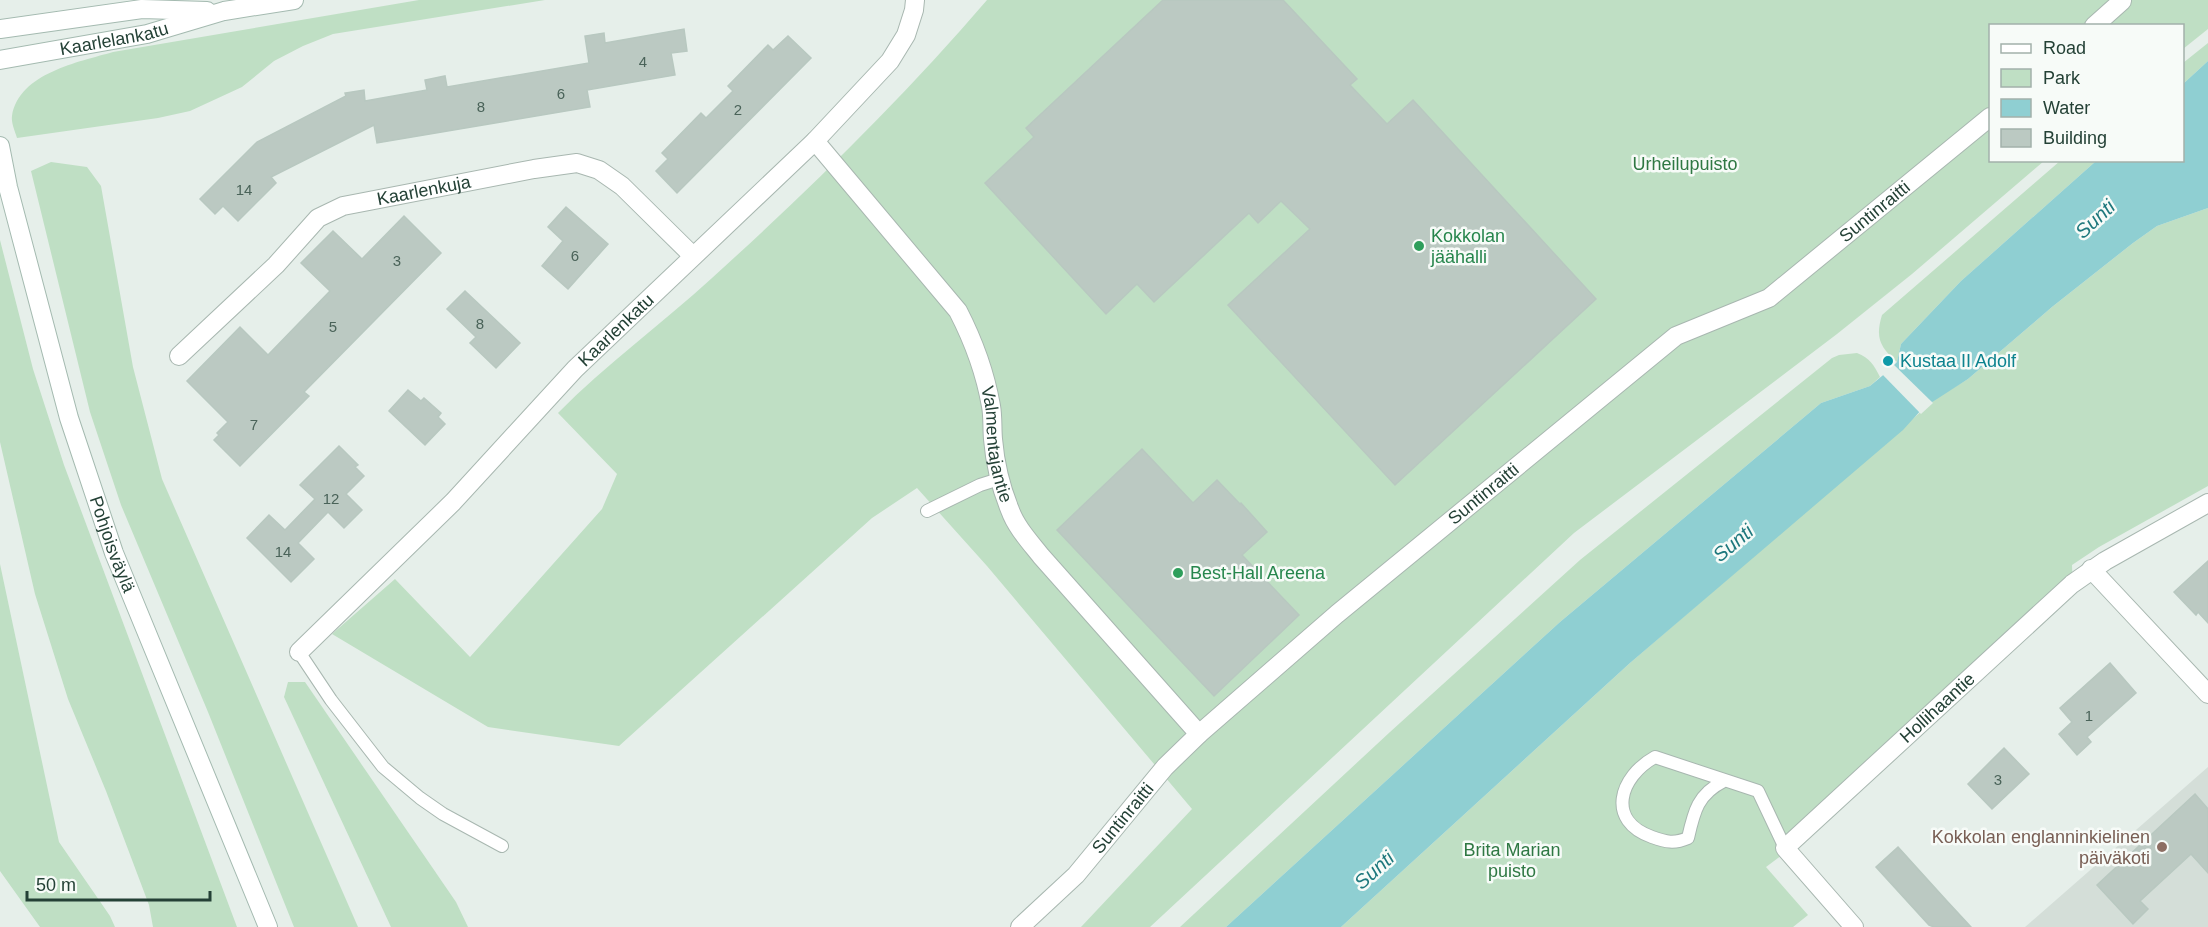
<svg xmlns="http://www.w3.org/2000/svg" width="2208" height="927" font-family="Arial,sans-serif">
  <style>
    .built { fill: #d4ded8 }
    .green { fill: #bfdfc4 }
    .water { fill: #8fcfd2 }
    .pier { fill: #e6efea }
    .building { fill: #bbc9c2; stroke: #b8c8c0; stroke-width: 1.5 }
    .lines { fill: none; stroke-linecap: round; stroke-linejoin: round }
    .lane-casing { stroke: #a8b7b0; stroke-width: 14 }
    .street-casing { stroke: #a8b7b0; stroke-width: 20 }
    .secondary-casing { stroke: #a4bab0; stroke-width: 20 }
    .lane { stroke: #fff; stroke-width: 12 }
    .street { stroke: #fff; stroke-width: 18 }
    .secondary { stroke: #fff; stroke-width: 18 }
    .leisure-dot { fill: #2e9e5b; stroke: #f7fbf8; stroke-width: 2 }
    .culture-dot { fill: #0f9aa8; stroke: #f7fbf8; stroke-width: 2 }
    .education-dot { fill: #8d6e63; stroke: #f7fbf8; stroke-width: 2 }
    .labels { text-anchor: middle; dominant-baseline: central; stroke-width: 5; stroke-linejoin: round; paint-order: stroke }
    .number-label { font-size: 15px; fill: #4a6359 }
    .street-label { font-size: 18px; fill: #244136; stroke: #f7fbf8 }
    .park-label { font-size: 18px; fill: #2f7843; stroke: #f7fbf8 }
    .leisure-label { font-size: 18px; fill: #27864d; stroke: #f7fbf8; text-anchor: start }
    .culture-label { font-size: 18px; fill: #0d838f; stroke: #f7fbf8; text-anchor: start }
    .education-label { font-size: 18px; fill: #785e54; stroke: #f7fbf8; text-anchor: end }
    .water-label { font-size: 20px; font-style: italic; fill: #1e787d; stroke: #f7fbf8 }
  </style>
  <rect width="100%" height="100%" fill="#e6efea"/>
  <!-- built -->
  <path class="built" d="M2208 767V927H2025Z"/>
  <!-- green -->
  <g class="green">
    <path d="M419 0H545L333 34 303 46 274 61 242 87 190 111 158 118 17 138C15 131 11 123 12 116 19 73 79 62 113 52Z"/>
    <path d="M987 0H2208V29L2183 49 2182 26H1990V160L2044 161 1912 274 1837 334 1574 533 1150 927H1081L1192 809 987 566 917 488 872 518 619 746 488 727 332 634 395 579 470 657 602 509 617 474 558 413C606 364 662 324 712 278 809 190 902 99 987 0Z"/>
    <path d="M2208 43V61L2183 84V63Z"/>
    <path d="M2060 161H2096L1961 281 1901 344 1897 362C1880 347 1875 338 1882 315Z"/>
    <path d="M51 162 87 167 101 186 133 367 162 479 358 927H294L208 712 121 505 90 412 31 171Z"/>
    <path d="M2208 208V486L2099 547 2072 565 2073 595 1794 846 1766 867 1808 915 1793 927H1341L1630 663 1938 397 1968 379 2052 307 2133 243 2157 226Z"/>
    <path d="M0 240 33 369 64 465 237 927H153L149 905 106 791 68 699 35 594 0 442Z"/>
    <path d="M1857 353C1870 358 1874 365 1880 377L1870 386 1821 403 1560 622 1226 927H1180L1390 732 1580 560 1832 358 1839 355Z"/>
    <path d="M0 564 59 842 110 916 115 927H40L0 871Z"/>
    <path d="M288 682H305L456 902 468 927H391L284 697Z"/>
  </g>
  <!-- water -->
  <path class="water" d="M2208 61V208L2157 226 2133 243 2052 307 1968 379 1923 408 1903 430 1630 663 1341 927H1226L1560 622 1821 403 1870 386 1888 371 1897 362 1901 344 1961 281 2096 161 2182 160 2183 84Z"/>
  <!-- pier -->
  <path class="pier" d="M1892 363 1933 403 1921 414 1881 373Z"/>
  <!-- building -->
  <g class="building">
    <path d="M1163 0H1283L1357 79 1350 85 1387 124 1413 100 1596 299 1395 485 1228 305 1310 229 1281 201 1258 223 1249 213 1154 302 1137 284 1106 314 985 183 1034 137 1026 128Z"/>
    <path d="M684 29 687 51 671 53 675 75 587 90 590 107 377 143 374 125 271 177 276 183 238 221 223 206 215 214 200 199 257 142 346 96 345 93 364 90 365 101 427 90 425 80 445 76 447 87 589 63 585 36 604 33 605 43Z"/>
    <path d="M788 36 811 58 677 193 656 171 668 159 662 153 701 113 706 118 733 91 728 86 768 45 773 50Z"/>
    <path d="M566 207 608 244 568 289 542 266 563 241 548 227Z"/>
    <path d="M404 216 441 253 304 392 309 396 240 466 214 440 219 435 217 433 228 422 187 381 240 327 268 355 330 291 301 263 333 231 362 259Z"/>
    <path d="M465 291 520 343 496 368 470 343 476 337 447 309Z"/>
    <path d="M408 390 421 401 424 398 441 413 438 417 445 424 425 445 389 411Z"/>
    <path d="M339 446 358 465 355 467 364 476 346 494 362 510 344 528 328 512 298 543 314 559 291 582 247 538 269 515 285 530 315 499 300 485Z"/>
    <path d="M1142 449 1193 503 1217 480 1240 504 1241 503 1267 532 1242 555 1299 615 1214 696 1057 530Z"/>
    <path d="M2208 561V623L2198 612 2196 615 2174 592Z"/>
    <path d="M2110 663 2136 693 2087 737 2091 742 2077 755 2059 734 2072 722 2060 708Z"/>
    <path d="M2004 748 2029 774 1992 809 1968 784Z"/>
    <path d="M2195 794 2208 809V873L2191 854 2140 901 2148 909 2133 924 2097 885Z"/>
    <path d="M1898 847 1946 900 1971 927H1934L1929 925 1876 867Z"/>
  </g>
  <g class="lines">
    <!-- lane casing -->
    <g class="lane-casing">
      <g id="lane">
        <path d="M927 511 980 485 999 479"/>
        <path d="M299 652 331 700 383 767 420 798 443 814 502 846"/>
        <path d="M1724 781C1698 794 1694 811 1688 838 1674 844 1666 842 1652 837 1606 821 1619 777 1655 757L1758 791 1785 848"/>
      </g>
    </g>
    <!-- street casing -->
    <g class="street-casing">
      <g id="street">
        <path d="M2094 26 2122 1"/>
        <path id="s1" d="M815 141 958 311C974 342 985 372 991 406 993 417 992 428 993 439 995 463 1001 488 1010 510 1016 527 1030 542 1041 556L1199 734"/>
        <path id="s2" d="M179 356 276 265 318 218 343 206 369 201 534 169 577 163 599 170 622 186 693 256"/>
        <path d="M2091 569 2208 694"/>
        <path id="s3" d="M299 652 453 502 575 369 815 141 890 61 906 35 914 10 915 0"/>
        <path id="s4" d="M1020 927 1076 875 1165 767 1199 734 1337 614 1676 336 1769 298 1990 117"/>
        <path id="s5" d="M1854 927 1785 848 2072 584 2105 561 2208 503"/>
      </g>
    </g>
    <!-- secondary casing -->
    <g class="secondary-casing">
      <g id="secondary">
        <path d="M0 29 142 9 207 11"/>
        <path id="s6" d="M0 60 147 34 224 11 294 0"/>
        <path id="s7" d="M0 146 8 187 69 418 114 553 268 927"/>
      </g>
    </g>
    <!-- lane -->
    <use href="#lane" class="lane"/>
    <!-- street -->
    <use href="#street" class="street"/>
    <!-- secondary -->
    <use href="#secondary" class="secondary"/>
  </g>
  <!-- markers -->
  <g class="leisure-dot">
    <circle cx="1419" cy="246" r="6"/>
    <circle cx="1178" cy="573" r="6"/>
  </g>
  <circle class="culture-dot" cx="1888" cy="361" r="6"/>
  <circle class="education-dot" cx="2162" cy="847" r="6"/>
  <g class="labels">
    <!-- number labels -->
    <g class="number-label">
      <text x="643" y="61">4</text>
      <text x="561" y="93">6</text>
      <text x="481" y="106">8</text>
      <text x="738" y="109">2</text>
      <text x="244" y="189">14</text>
      <text x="575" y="255">6</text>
      <text x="397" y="260">3</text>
      <text x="480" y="323">8</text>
      <text x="333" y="326">5</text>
      <text x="254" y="424">7</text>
      <text x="331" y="498">12</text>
      <text x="283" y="551">14</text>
      <text x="2089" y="715">1</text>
      <text x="1998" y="779">3</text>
    </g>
    <!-- street labels -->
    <g class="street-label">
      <text stroke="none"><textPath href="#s6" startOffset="116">Kaarlelankatu</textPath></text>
      <text stroke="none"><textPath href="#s2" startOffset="306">Kaarlenkuja</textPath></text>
      <text stroke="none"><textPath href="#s4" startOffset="1122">Suntinraitti</textPath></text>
      <text stroke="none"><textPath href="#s3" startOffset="452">Kaarlenkatu</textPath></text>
      <text stroke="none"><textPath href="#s1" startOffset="362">Valmentajantie</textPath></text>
      <text stroke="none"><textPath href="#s4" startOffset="636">Suntinraitti</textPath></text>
      <text stroke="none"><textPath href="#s7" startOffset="414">Pohjoisväylä</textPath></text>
      <text stroke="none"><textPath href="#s5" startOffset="312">Hollihaantie</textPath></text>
      <text stroke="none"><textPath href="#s4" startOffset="150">Suntinraitti</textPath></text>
    </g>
    <!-- park labels -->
    <g class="park-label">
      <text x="1685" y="164">Urheilupuisto</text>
      <text x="1512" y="850">Brita Marian<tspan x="1512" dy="21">puisto</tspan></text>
    </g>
    <!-- leisure labels -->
    <g class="leisure-label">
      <text x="1431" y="236">Kokkolan<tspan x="1431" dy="21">jäähalli</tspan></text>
      <text x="1190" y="573">Best‑Hall Areena</text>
    </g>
    <!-- culture labels -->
    <g class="culture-label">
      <text x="1900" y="361">Kustaa II Adolf</text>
    </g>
    <!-- education labels -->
    <g class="education-label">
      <text x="2150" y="837">Kokkolan englanninkielinen<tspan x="2150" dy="21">päiväkoti</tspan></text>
    </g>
    <!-- water labels -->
    <g class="water-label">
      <text transform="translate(2095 219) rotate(-43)">Sunti</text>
      <text transform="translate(1733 543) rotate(-40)">Sunti</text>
      <text transform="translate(1374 870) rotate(-42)">Sunti</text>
    </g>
  </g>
  <!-- legend -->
  <rect x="1989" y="24" width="195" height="138" fill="#f7fbf8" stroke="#a3b1aa" stroke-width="1.5"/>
  <rect x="2001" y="44" width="30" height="9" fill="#ffffff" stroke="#a3b1aa" stroke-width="1.5"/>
  <text x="2043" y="54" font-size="18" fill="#244136">Road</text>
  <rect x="2001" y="69" width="30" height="18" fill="#bfdfc4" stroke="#a3b1aa" stroke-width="1.5"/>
  <text x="2043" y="84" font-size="18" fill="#244136">Park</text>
  <rect x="2001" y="99" width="30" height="18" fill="#8fcfd2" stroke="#a3b1aa" stroke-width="1.5"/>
  <text x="2043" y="114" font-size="18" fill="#244136">Water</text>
  <rect x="2001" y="129" width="30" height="18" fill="#bbc9c2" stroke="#a3b1aa" stroke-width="1.5"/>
  <text x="2043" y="144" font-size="18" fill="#244136">Building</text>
  <!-- scale -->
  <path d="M27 891v9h183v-9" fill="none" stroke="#244136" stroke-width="3"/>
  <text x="36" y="891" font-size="18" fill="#244136" stroke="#f7fbf8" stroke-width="4.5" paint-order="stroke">50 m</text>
</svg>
